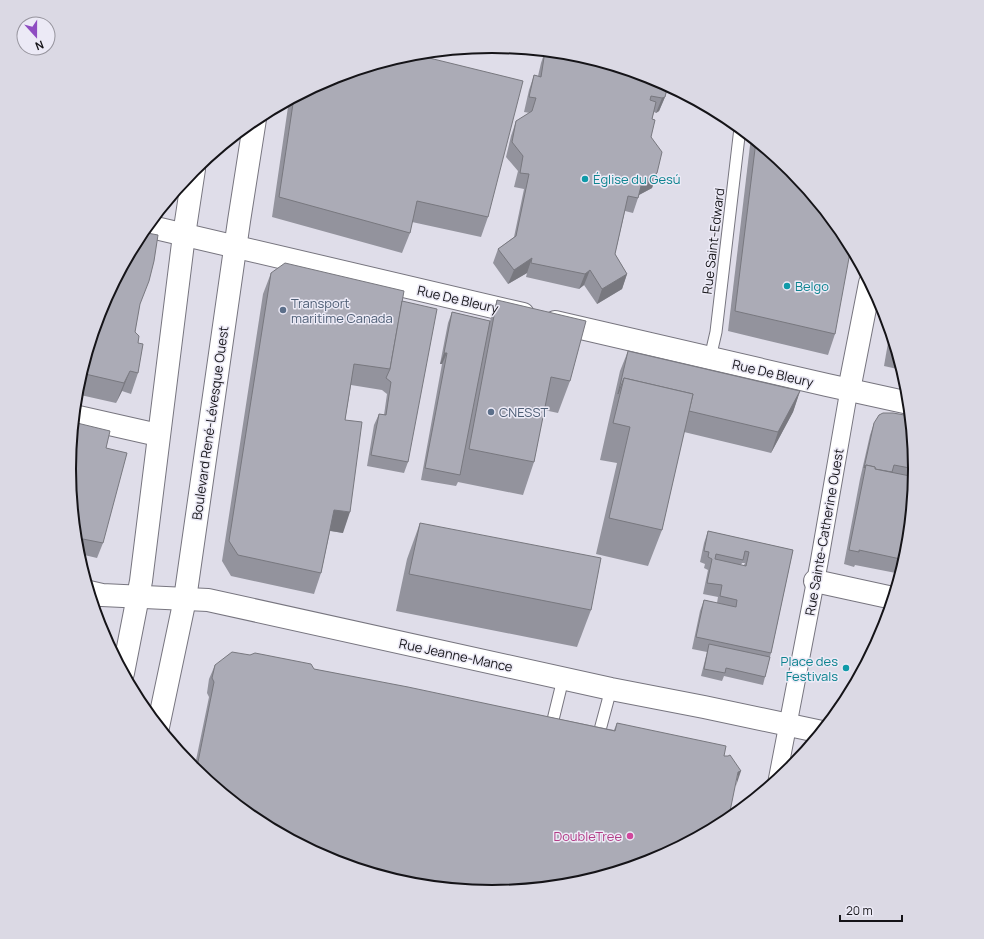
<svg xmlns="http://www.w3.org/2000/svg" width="984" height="939" font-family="Manrope,sans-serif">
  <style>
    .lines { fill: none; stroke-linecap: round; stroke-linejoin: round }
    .service-casing { stroke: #77757f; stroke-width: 13 }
    .pedestrian-casing { stroke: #77757f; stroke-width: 19 }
    .minor-casing { stroke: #77757f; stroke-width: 24 }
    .tertiary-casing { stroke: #77757f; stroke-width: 24 }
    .secondary-casing { stroke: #77757f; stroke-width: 24 }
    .service { stroke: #fff; stroke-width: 11 }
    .pedestrian { stroke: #fff; stroke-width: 17 }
    .minor { stroke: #fff; stroke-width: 22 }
    .tertiary { stroke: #fff; stroke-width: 22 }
    .secondary { stroke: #fff; stroke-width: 22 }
    .wall { fill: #93939d; fill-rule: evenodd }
    .shaded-wall { fill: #78787f }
    .building { fill: #ababb6; stroke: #78787f; fill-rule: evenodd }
    .culture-dot { fill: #0f9aa8; stroke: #eceaf6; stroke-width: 1.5 }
    .service-dot { fill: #5c6f8a; stroke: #eceaf6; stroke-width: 1.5 }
    .hotel-dot { fill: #d1479c; stroke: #eceaf6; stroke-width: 1.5 }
    .labels { text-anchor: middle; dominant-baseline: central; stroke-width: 3; stroke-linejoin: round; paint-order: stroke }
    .culture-label { font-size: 13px; fill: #0d838f; stroke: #eceaf6; text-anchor: start }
    .street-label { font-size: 13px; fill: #151418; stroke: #eceaf6 }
    .service-label { font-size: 13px; fill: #4e5e75; stroke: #eceaf6; text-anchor: start }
    .hotel-label { font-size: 13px; fill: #b23c85; stroke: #eceaf6; text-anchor: end }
    .rim { fill: none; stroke: #151418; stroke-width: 2 }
  </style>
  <rect width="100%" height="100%" fill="#dfdde9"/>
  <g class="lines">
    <!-- service casing -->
    <g class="service-casing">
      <g id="service">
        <path d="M710 358 716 332 740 128"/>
        <path d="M550 732 563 679"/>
        <path d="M597 741 611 689"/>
      </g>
    </g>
    <!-- pedestrian casing -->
    <g class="pedestrian-casing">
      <path id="pedestrian" d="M777 781 819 563 849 390"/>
    </g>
    <!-- minor casing -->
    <g class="minor-casing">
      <g id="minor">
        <path d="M74 416 158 435"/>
        <path d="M815 581 893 598"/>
      </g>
    </g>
    <!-- tertiary casing -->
    <g class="tertiary-casing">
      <g id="tertiary">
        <path d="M147 226 523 314"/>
        <path d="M555 322 827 385 909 403"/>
        <path d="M849 390 870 283"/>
        <path d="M89 592 102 595 208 600 611 689 704 707 822 732"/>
      </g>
    </g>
    <!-- secondary casing -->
    <g class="secondary-casing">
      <g id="secondary">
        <path d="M123 673 141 581 184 235 194 169"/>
        <path d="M158 727 185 599 239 221 255 119"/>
      </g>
    </g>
    <!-- service -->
    <use href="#service" class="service"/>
    <!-- pedestrian -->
    <use href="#pedestrian" class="pedestrian"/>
    <!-- minor -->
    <use href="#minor" class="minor"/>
    <!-- tertiary -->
    <use href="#tertiary" class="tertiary"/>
    <!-- secondary -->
    <use href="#secondary" class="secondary"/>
  </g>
  <!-- wall -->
  <g class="wall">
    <path d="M545 51 575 54 665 97 659 111 656 113 654 112 652 119 651 137 657 173 652 188 639 195 633 213 625 211 615 254 627 274 622 289 597 304 584 285 579 289 526 277 527 273 508 284 493 263 498 249 514 237 524 189 514 187 518 171 506 157 511 136 516 121 530 113 524 112 529 90 534 75 538 76 541 63Z"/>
    <path d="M432 52 426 55 417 53Z"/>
    <path d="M330 78 488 217 481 237 412 222 410 233 402 253 272 217 289 100Z"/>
    <path d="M751 137 792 170 835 334 828 355 728 331Z"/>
    <path d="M271 273 402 301 408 462 404 473 367 466 374 425 379 414 384 415 387 394 382 390 351 385 345 420 343 533 330 531 321 573 314 594 231 576 222 561 263 294Z"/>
    <path d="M497 300 570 381 558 413 544 410 534 462 523 495 458 482 456 486 421 480 442 364H440L448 323 452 312 490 321Z"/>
    <path d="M101 307H139L135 332 138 343V373L131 394 122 391 116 403 76 394 77 387Z"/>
    <path d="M890 331 902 370 884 366Z"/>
    <path d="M628 351 800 391 793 412 771 453 684 432 662 530 648 566 596 554 617 463 600 460 620 371Z"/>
    <path d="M874 423 916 470 907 552 901 574 855 565 854 567 844 564 860 479 870 435Z"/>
    <path d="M106 448 103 543 97 558 80 554 78 558 77 552Z"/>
    <path d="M420 523 591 610 577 647 396 611 407 559Z"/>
    <path d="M708 531 793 550 771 653 763 685 724 676 722 681 701 676 707 652 692 649 700 611 704 600 717 603 718 597 703 594 708 570 704 568 705 564 700 562 704 543ZM742 563H745L744 565H741Z"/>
    <path d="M215 665 314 669 614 730 617 723 724 756 735 786 257 822 194 770 209 697 207 693 209 679Z"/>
  </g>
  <!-- shaded-wall -->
  <g class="shaded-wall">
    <path d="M427 52H432L426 55Z"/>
    <path d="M665 97 659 111 656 113 662 98Z"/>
    <path d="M657 173 652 188 637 196 642 182Z"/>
    <path d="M532 258 527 273 508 284 514 270Z"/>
    <path d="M590 270 584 285 579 289 585 274Z"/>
    <path d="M627 274 622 289 597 304 602 289Z"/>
    <path d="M444 353H447L442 364H440Z"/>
    <path d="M130 371 122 391 116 403 124 383Z"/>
    <path d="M800 391 793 412 771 453 778 432Z"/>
    <path d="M334 510 350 512 343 533 326 530Z"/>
    <path d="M741 771 736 786 738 772Z"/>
  </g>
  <!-- building -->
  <g class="building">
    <path d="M545 51 575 54 654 78 668 85 665 97 662 98 651 96 650 100 656 102 652 119 655 120 651 137 662 152 657 173 642 182 638 198 628 196 615 254 627 274 602 289 590 270 585 274 531 263 532 258 514 270 498 249 516 236 529 174 520 173 523 156 512 142 516 121 532 111 536 98 529 97 534 75 541 77Z"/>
    <path d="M410 54H413L523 81 488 217 417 201 410 233 279 197 294 97 330 78Z"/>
    <path d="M756 141 792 170 844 234 851 247 835 334 735 311Z"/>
    <path d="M142 232 158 235 154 261 149 281 140 304 135 332 139 336 138 343 143 344 138 373 130 371 124 383 81 373 101 307 140 234Z"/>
    <path d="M285 263 404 291 390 369 354 364 345 420 362 422 350 512 334 510 321 573 238 555 229 541 271 273Z"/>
    <path d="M497 300 586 321 570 381 551 377 534 462 469 449Z"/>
    <path d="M402 301 437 309 408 462 371 455 379 414 386 415 391 382 386 378 390 369Z"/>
    <path d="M452 312 490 321 460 475 425 468 447 353H444Z"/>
    <path d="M893 338 895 346 891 345Z"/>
    <path d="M628 351 800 391 778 432 689 411 693 394 624 378 618 394Z"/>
    <path d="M624 378 693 394 662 530 609 518 630 427 613 423Z"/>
    <path d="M883 413H893L910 416 915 469 894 465 892 472 875 469V467L866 465 864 468 874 423 879 415Z"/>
    <path d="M73 422 110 431 106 448 127 453 103 543 83 539 80 555 77 554V552L68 469Z"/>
    <path d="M866 465 875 467V469L915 477 907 552 905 560 859 550V552L849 550Z"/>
    <path d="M420 523 601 558 591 610 409 574Z"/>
    <path d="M708 531 793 550 771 653 696 637 704 600 736 607 737 600 720 596 722 585 707 583 712 559 708 557 709 552 704 551ZM745 551 749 552 746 566 715 559 716 554 743 560Z"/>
    <path d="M709 644 770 657 765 677 726 668 725 673 704 669Z"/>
    <path d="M232 652 250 655 255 653 311 664 314 669 408 687 615 731 617 723 726 746 724 756H728L730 755 741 771 738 772 728 821 654 861 574 885 492 893 409 885 330 861 257 822 196 772 214 682 212 678 215 665Z"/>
  </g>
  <!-- markers -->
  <g class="culture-dot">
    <circle cx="585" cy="179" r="4"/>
    <circle cx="787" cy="286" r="4"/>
    <circle cx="846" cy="668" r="4"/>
  </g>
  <g class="service-dot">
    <circle cx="283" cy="310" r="4"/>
    <circle cx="491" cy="412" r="4"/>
  </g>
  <circle class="hotel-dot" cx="630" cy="836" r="4"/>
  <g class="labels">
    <!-- culture labels -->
    <g class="culture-label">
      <text x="593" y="179">Église du Gesú</text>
      <text x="795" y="286">Belgo</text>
      <text x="838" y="661" text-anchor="end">Place des<tspan x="838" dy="15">Festivals</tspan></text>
    </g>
    <!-- street labels -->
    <g class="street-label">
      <text transform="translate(713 241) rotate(-83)">Rue Saint-Edward</text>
      <text transform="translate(458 299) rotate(13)">Rue De Bleury</text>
      <text transform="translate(773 373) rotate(13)">Rue De Bleury</text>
      <text transform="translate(210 423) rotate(-82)">Boulevard René-Lévesque Ouest</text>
      <text transform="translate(824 532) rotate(-80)">Rue Sainte-Catherine Ouest</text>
      <text transform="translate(456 655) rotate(12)">Rue Jeanne-Mance</text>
    </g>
    <!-- service labels -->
    <g class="service-label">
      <text x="291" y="303">Transport<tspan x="291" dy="15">maritime Canada</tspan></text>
      <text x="499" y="412">CNESST</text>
    </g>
    <!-- hotel labels -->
    <g class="hotel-label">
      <text x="622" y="836">DoubleTree</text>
    </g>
  </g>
  <!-- crop -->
  <path d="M0 0H984V939H0ZM76 469a416 416 0 1 1 832 0a416 416 0 1 1-832 0Z" fill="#dbd9e4" fill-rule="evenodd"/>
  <path class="rim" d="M76 469a416 416 0 1 1 832 0a416 416 0 1 1-832 0Z"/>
  <!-- north arrow -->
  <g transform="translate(36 36) rotate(159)"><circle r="19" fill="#eceaf6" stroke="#96949d"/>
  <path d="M0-3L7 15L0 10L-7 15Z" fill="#8f4dc2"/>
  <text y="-6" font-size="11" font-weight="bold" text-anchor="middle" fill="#151418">N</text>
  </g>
  <!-- scale -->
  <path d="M840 915v6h62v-6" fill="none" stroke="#151418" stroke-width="2"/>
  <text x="846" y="915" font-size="12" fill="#151418" stroke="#eceaf6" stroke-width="3" paint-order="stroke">20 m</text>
</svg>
